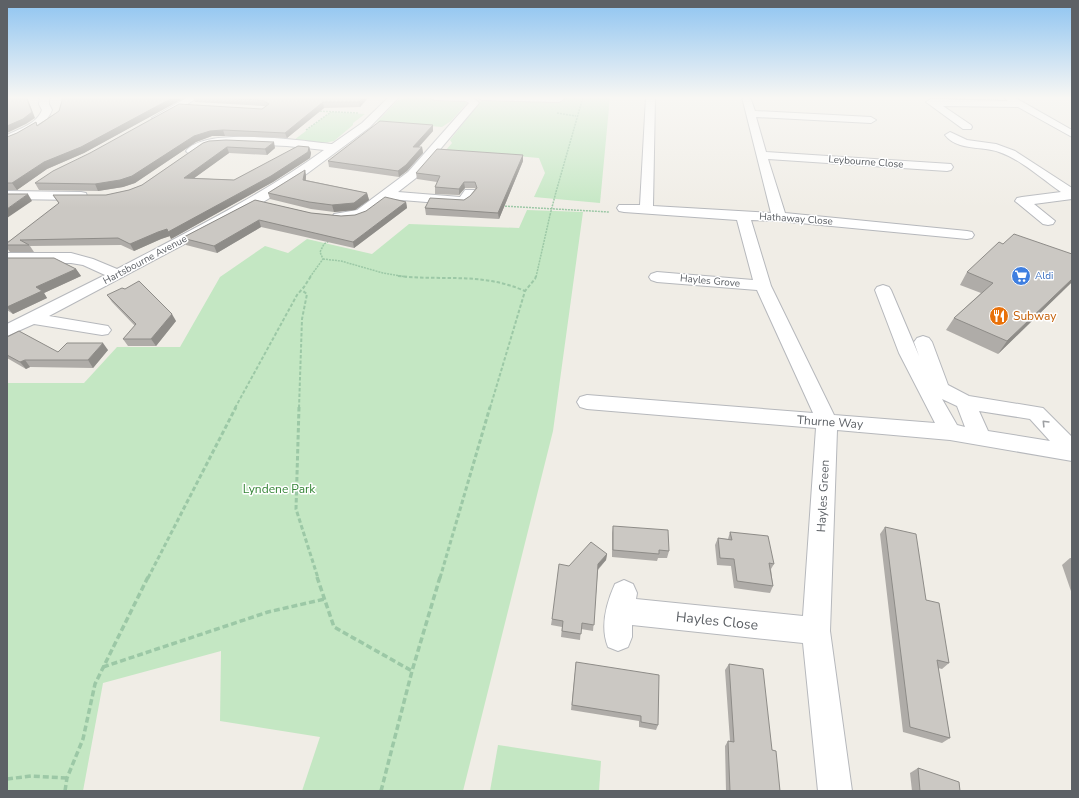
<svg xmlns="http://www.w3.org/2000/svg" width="1079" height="798" font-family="'Nunito Sans',sans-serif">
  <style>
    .green { fill: #c4e7c3 }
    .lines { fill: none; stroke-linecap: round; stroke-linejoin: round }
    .minor-casing { stroke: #b6b8bc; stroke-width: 2 }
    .path-far3 { stroke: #9cc8a6; stroke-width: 1.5; stroke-dasharray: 2 1; stroke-linecap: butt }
    .path-far2 { stroke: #9cc8a6; stroke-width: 2; stroke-dasharray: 3.5 2; stroke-linecap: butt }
    .path-far1 { stroke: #9cc8a6; stroke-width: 3; stroke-dasharray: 4.5 2.5; stroke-linecap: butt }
    .path { stroke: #9cc8a6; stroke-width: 3.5; stroke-dasharray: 6 3; stroke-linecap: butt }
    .minor { fill: #fff; fill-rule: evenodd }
    .path-bridge { stroke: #9cc8a6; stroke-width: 1.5; stroke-dasharray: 2 1; stroke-linecap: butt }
    .wall { fill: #afaca8 }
    .shaded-wall { fill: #8e8c88 }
    .building { fill: #cbc8c3; stroke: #8e8c88 }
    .oneway { stroke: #9ea0a3 }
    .labels { text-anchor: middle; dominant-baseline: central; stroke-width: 3; stroke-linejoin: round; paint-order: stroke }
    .far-street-label { font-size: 10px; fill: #5d6166; stroke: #fff }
    .far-shop-label { font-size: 10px; fill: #366cbe; stroke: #fff; text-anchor: start }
    .food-label { font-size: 12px; fill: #c56008; stroke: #fff; text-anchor: start }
    .street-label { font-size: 12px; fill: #5d6166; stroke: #fff }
    .park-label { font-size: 12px; fill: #358537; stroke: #fff }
    .near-street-label { font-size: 14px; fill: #5d6166; stroke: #fff }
  </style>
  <rect width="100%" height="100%" fill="#f0ede6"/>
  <!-- green -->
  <g class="green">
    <path d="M484 97 560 100 565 97H610L600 203 534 197 545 173 539 158 446 150 452 143 450 140Z"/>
    <path d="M408 98 461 99 467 103 451 121 442 127 377 122 398 100Z"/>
    <path d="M331 112 365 114 353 123V125L334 141 319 144 294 140Z"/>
    <path d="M527 210 583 212 553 431 463 791H302L320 737 220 721 221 651 103 683 83 791H7V383H84L117 347H180L220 277 265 246 288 253 307 239 372 254 409 224 519 228Z"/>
    <path d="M498 745 601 761 599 791H490Z"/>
  </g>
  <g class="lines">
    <!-- minor casing -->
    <g class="minor-casing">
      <g id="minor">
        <path d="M40 97H51L49 99V104L52 110C47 125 22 139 7 142V135C19 129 37 124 42 110L39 104Z"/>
        <path d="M188 97H199L161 120 157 121 152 118Z"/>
        <path d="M389 97H399L370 127 297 181 260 204 49 316 108 326 111 330 108 334 102 335 34 324 7 336V324L105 275 83 265 71 263H7V253H71L93 259 117 269C187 232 259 197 324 150L287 146 225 143 209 146 192 154 188 153 186 151C205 126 303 141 332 144L362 123Z"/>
        <path d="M431 97H473L479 103 416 178 398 192 460 197 465 190H475L476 193 469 204 464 205 389 199 366 217 339 221 334 220 332 217 334 214 357 210 408 172 469 103 466 101 435 100 432 99Z"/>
        <path d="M477 97H561L564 99 559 102 482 100Z"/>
        <path d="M646 97H655L653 206 771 213 742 97H750L755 111 871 117 876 120 871 123 756 117 766 152 951 164 953 167 951 170 947 171 768 159 785 213 967 231 972 232 974 235 972 238 967 239 779 221 751 220 771 286 834 415 935 423 899 353 875 290 877 287 883 285 889 287 891 290 919 356 914 342 917 338 923 336 929 338 932 342 948 385 969 396 1043 408 1072 437V461L950 440 837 430 830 631 852 791H818L803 643 632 625V637L628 647 618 651 608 647C600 627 606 604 615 584L624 580 633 584 637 593 636 599 803 616 816 428 587 409 580 407 577 402 580 397 587 395 813 413 757 290 657 282 651 280 649 277 651 274 657 272 753 280 737 220 624 212 619 211 617 208 619 205H640ZM942 399 957 406 965 427 957 425ZM979 411 1030 419 1050 441 988 431Z"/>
        <path d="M1004 97H1014L1072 130V137L1018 107 943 106 971 125 972 127 971 129H963L926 102 931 99 1008 101Z"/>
        <path d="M950 132 967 140 996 144 1015 151 1072 188V199L1034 204 1055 221 1053 224 1048 225 1043 224 1015 201 1017 198 1022 197 1061 192C1042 179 1022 160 999 152 983 146 957 151 945 135Z"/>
        <path d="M7 191 81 192 86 193 87 196 86 199 81 200 7 199Z"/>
      </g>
    </g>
    <!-- path-far3 -->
    <g class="path-far3">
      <path d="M317 111 358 113"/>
      <path d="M557 113 576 116"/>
      <path d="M306 130 331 112"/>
      <path d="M556 192 583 97"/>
      <path d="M502 206 609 212"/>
      <path d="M323 259 341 261 383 273 407 277"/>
      <path d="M310 277 323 259 320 252 324 244 329 241"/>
      <path d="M536 277 550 215"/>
    </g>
    <!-- path-far2 -->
    <g class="path-far2">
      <path d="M398 276C444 281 481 272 525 291"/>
      <path d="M235 408 297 295 304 287 311 276"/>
      <path d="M299 408 302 319 307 294 303 291"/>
      <path d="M490 408 525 291 535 279 536 276"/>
    </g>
    <!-- path-far1 -->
    <g class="path-far1">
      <path d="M299 407 296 509 318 578"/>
      <path d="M148 578 236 407"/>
      <path d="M440 578 490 407"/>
    </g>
    <!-- path -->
    <g class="path">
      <path d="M317 577 334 627 412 671"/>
      <path d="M103 667 268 612 325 599"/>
      <path d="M7 779 31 776 67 778"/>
      <path d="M65 791 67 778 83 739 95 684 148 577"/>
      <path d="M381 791 412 671 440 577"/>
    </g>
    <!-- minor -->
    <use href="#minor" class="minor"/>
    <!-- path-bridge -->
    <path class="path-bridge" d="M550 215 556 192"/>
  </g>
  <!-- wall -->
  <g class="wall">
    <path d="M63 97H186L84 153 47 169 17 190H7V137L17 133 36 122 37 125 59 111Z"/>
    <path d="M193 97H369L360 107 324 108 287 138 225 136H212L196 142 135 183 123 187 98 191 39 190 35 183 262 109 266 106H264L195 102Z"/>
    <path d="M433 125V131L419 147H422L423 153 407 171 399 177 329 167 328 161Z"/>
    <path d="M203 143 275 148 267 155 229 153 194 178 234 180 309 147 311 153 310 158 273 182 171 239 170 236 161 239 134 251 121 245 30 246 34 252H10L7 248V243L59 204 53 195H106L129 190 142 185Z"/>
    <path d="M523 155V161L499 219 426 215 425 208 464 200 470 196 475 189V188H465L459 195 435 194V187L437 182 417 179 416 173Z"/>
    <path d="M305 170 306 176V180L367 193 369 200 355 210 334 212 311 209 270 199 268 193Z"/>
    <path d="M255 200 311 213 341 216 355 215 406 202 407 208 354 248 261 227 217 253 186 245 182 238Z"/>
    <path d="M1003 244 1072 254V282L998 354 946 330 954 318 981 293 960 285 967 272Z"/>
    <path d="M7 258 76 269 81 276 44 293 47 298 13 314 7 310Z"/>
    <path d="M107 295 176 321 156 346H128L123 339 135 326 112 302Z"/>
    <path d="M7 337 58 352 108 350 93 368 30 367 26 369 7 358Z"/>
    <path d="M613 526 669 551 667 558H658L657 561 612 557V533Z"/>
    <path d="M885 527 926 600 949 663 942 669 938 668 950 738 942 743 903 732 880 534Z"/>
    <path d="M730 532 774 564 771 569 773 586 770 593 734 588 731 566 717 565 715 545 718 538 728 539Z"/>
    <path d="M607 554 606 560 598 570 593 631 581 629 580 640 561 637 562 627 551 625 552 619 569 566Z"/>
    <path d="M1070 558H1072V594L1062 565Z"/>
    <path d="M576 662 658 725 656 730 639 727V721L571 710Z"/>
    <path d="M729 664 772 750 780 791H726L725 746 728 741H730L725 670Z"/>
    <path d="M918 768 960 791H912L910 773Z"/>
  </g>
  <!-- shaded-wall -->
  <g class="shaded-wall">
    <path d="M26 97H27L35 118 26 124 7 133V126Z"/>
    <path d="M174 97H186L84 153 47 169 17 190 12 183 44 162Z"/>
    <path d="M363 97H369L360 107 359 102Z"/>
    <path d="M323 102 324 108 287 138 285 133Z"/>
    <path d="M433 125V131L414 152 413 147Z"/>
    <path d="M223 130 225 136H212L196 142 135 183 123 187 98 191 95 184 194 136 210 131Z"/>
    <path d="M274 142 275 148 267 155 265 149Z"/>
    <path d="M227 147 229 153 186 184 184 178Z"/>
    <path d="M309 147 311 153 310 158 273 182 171 239 168 232Z"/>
    <path d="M422 147 423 153 407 171 399 177 398 171Z"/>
    <path d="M523 155V161L499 219 498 213Z"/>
    <path d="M305 170 306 176 305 186 303 180Z"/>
    <path d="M464 182 465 188 459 195V189Z"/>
    <path d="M367 193 369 200 355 210 334 212 332 205Z"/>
    <path d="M28 194 32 201 7 218V209Z"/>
    <path d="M406 202 407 208 354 248 353 242Z"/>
    <path d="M259 220 261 227 217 253 214 246Z"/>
    <path d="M167 229 170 236 161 239 134 251 130 244 158 232Z"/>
    <path d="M76 269 81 276 44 293 47 298 13 314 7 307 36 287Z"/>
    <path d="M1072 279V282L998 354 1007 341Z"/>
    <path d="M172 314 176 321 156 346 151 339Z"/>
    <path d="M103 343 108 350 93 368 88 360Z"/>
    <path d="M25 360 30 367 26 369 20 362Z"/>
    <path d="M607 554 606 560 597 570 598 564Z"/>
  </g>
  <!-- building -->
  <g class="building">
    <path d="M7 97H26L32 112 23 119 7 126Z"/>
    <path d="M63 97H174L81 147 44 162 12 183H7V137L17 133 36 122 37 126 59 111Z"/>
    <path d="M196 97H363L359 102H323L285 133 223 130 210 131 194 136 132 176 120 180 95 184 35 183 53 171 90 153 179 104 262 109 269 104 262 100Z"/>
    <path d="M380 121 433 125 413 147H422L406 165 398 171 328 161Z"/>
    <path d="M226 140 274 142 265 149 227 147 184 178 234 180 298 146 309 147 308 152 271 176 168 232 167 229 158 232 130 244 118 238 20 240 29 245H7V243L59 203 53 195H106L129 190 142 185 203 143 209 141Z"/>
    <path d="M437 149 523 155 498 213 425 208 430 198 464 200 470 196 477 188 475 182H464L459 189 435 187 440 176 416 173Z"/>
    <path d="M305 170 303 180 367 193 354 203 332 205 309 202 268 193Z"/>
    <path d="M7 194H28L7 209Z"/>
    <path d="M385 197 406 202 353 242 259 220 214 246 182 238 255 200 311 213 341 216 355 215 366 211Z"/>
    <path d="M1014 234 1072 254V279L1007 341 954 318 993 283 967 272 999 242 1003 244Z"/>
    <path d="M7 258H54L76 269 36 287 42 291 7 307Z"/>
    <path d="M139 281 172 314 151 339H123L136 324 107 295 122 288 125 289Z"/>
    <path d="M19 331 58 352 67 343H103L88 360H25L20 362 7 355V337Z"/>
    <path d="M613 526 668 530 669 551 659 550V554L613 550Z"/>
    <path d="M885 527 916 534 926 600 939 603 949 663 937 660 950 738 910 727Z"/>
    <path d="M730 532 768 536 774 564 769 563 773 586 737 581 734 559 720 558 718 538 732 540Z"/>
    <path d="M591 542 607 554 598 564 594 625 582 623 581 634 562 631 563 621 552 619 559 564 569 566Z"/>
    <path d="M576 662 659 675 658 725 641 722V716L572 705Z"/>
    <path d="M729 664 763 669 772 750 776 751 780 791H730L728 741 734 742Z"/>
    <path d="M918 768 959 782 960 791H920Z"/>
  </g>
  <!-- one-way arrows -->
  <defs><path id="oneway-chevron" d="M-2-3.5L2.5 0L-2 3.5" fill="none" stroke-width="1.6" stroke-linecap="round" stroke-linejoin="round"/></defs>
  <use class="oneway" href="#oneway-chevron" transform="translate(1045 423) rotate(-134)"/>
  <!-- sky -->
  <linearGradient id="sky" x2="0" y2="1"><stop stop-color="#8ec4f1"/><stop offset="0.47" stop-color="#f8f7f4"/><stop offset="1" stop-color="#f8f7f4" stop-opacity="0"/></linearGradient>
  <rect width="1079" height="208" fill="url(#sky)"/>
  <!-- icons -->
  <defs>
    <g id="supermarket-disc" transform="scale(1)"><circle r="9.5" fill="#3f7fe0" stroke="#fff"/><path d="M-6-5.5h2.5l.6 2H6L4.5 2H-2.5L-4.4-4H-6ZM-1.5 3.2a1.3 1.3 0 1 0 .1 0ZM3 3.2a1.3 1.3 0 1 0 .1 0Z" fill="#fff"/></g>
    <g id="restaurant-disc" transform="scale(1)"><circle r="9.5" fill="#e8710a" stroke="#fff"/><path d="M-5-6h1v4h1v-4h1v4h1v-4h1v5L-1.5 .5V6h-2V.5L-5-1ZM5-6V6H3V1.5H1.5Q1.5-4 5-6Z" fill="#fff"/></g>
  </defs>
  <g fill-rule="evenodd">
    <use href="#supermarket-disc" x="1021" y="276"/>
    <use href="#restaurant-disc" x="999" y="316"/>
  </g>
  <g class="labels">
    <!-- far-street labels -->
    <g class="far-street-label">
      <text transform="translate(866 162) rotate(4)">Leybourne Close</text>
      <text transform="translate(796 219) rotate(4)">Hathaway Close</text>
      <text transform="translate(145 260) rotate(-28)">Hartsbourne Avenue</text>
      <text transform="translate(710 281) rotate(5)">Hayles Grove</text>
    </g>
    <!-- far-shop labels -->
    <g class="far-shop-label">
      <text x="1035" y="276">Aldi</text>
    </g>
    <!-- food labels -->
    <g class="food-label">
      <text x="1013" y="316">Subway</text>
    </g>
    <!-- street labels -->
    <g class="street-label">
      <text transform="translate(830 422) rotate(4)">Thurne Way</text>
      <text transform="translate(823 496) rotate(-87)">Hayles Green</text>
    </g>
    <!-- park labels -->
    <g class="park-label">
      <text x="279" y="489">Lyndene Park</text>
    </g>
    <!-- near-street labels -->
    <g class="near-street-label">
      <text transform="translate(717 621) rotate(6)">Hayles Close</text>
    </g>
  </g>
  <!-- border -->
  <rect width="1079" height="798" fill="none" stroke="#5d6166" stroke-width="16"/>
</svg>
